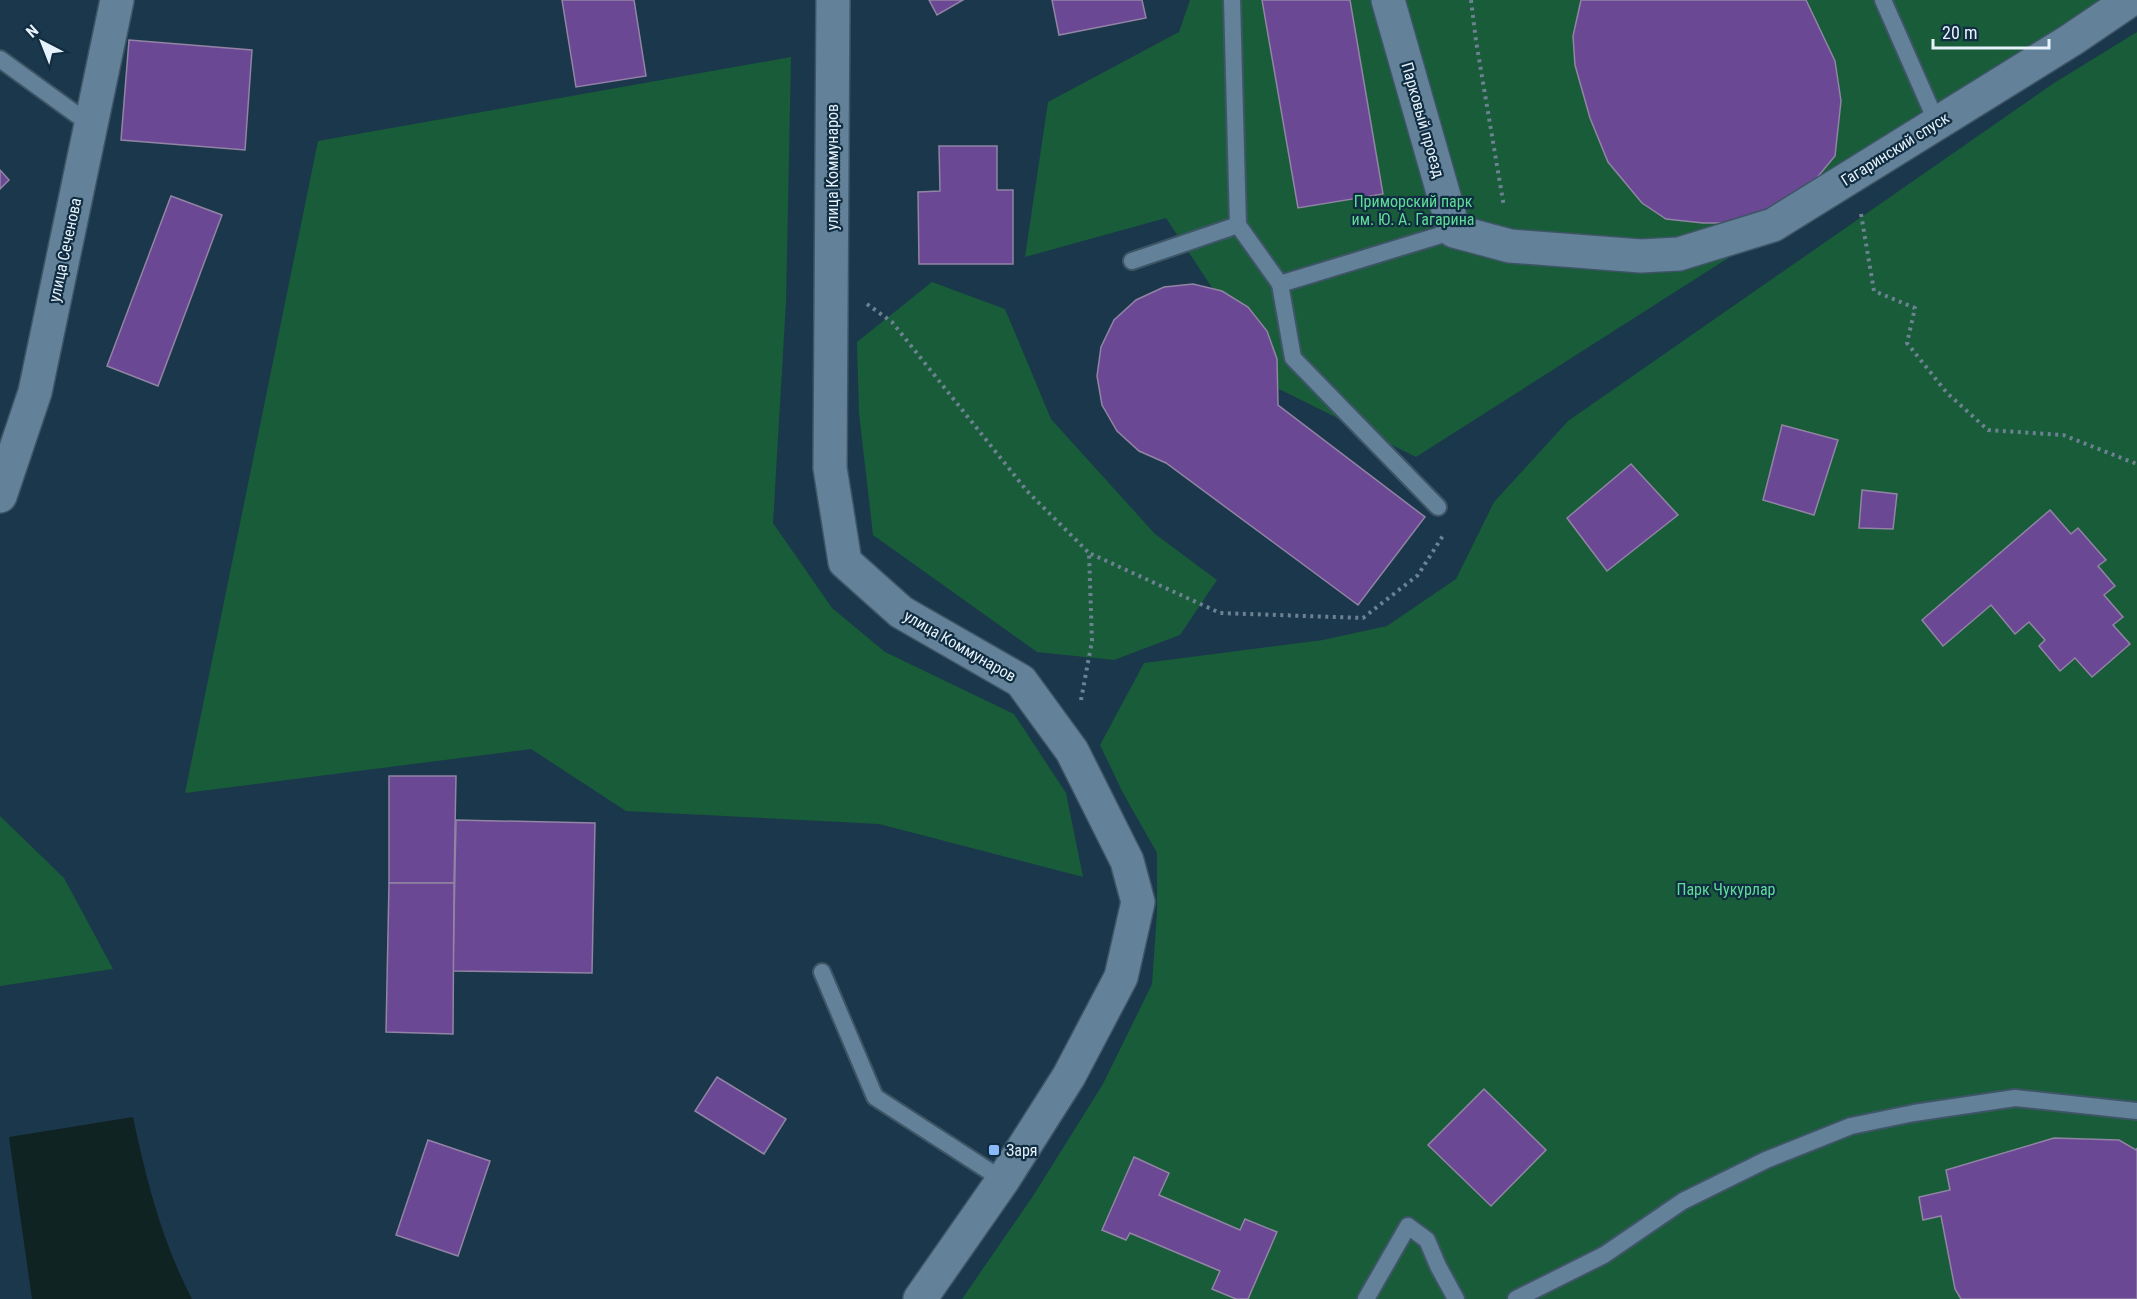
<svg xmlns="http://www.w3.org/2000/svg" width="2137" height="1299" font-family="'Roboto Condensed',sans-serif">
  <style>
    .green { fill: #185c39 }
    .water { fill: #102323 }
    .building { fill: #6b4894; stroke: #9184a4; stroke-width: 1.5 }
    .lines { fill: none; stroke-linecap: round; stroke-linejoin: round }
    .service-casing { stroke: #3e5566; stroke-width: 20 }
    .minor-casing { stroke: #3e5566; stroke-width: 36 }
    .secondary-casing { stroke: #3e5566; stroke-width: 36 }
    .path { stroke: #6c8292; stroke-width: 4; stroke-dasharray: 3 4.5; stroke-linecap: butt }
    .service { stroke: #638199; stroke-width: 16 }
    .minor { stroke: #638199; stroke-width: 33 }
    .secondary { stroke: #638199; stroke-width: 33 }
    .poi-dot { fill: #8bbafc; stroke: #112d41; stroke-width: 2 }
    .labels { text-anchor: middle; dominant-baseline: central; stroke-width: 4.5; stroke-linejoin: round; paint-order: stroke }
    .street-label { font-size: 16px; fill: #e5f2fc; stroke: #112d41 }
    .park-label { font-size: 16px; fill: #5fdd97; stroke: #112d41 }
    .poi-label { font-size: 16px; fill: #e5f2fc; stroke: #112d41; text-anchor: start }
  </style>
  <rect width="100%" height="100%" fill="#1b374b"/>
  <!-- green -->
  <g class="green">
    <path d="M1190 0H2133L1416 457 1279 389 1166 218 1025 257 1048 102 1179 32Z"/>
    <path d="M2137 32V1299H962L1033 1196 1103 1084 1152 984 1157 912V853L1123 793 1100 745 1144 663 1323 640 1387 626 1456 579 1494 502 1568 421 2054 83Z"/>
    <path d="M791 57 786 302 773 523 832 608 885 652 1014 714 1066 793 1083 877 879 824 626 811 531 749 185 793 318 141Z"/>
    <path d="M932 282 1005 309 1051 419 1155 534 1217 580 1180 635 1114 660 1037 652 873 535 859 413 857 342Z"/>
    <path d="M0 816 64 878 113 969 0 986Z"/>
  </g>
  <!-- water -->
  <path class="water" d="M133 1117C146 1179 162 1242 192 1299H32L9 1137Z"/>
  <!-- building -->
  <g class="building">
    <path d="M562 0H634L646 76 576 87Z"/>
    <path d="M929 0H963L937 15Z"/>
    <path d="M1052 0H1142L1146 18 1059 35Z"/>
    <path d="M1262 0H1350L1383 194 1298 208Z"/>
    <path d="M1581 0H1806L1835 61 1841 101 1835 156 1805 192 1761 218 1733 223H1703L1666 219 1642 203 1608 162 1590 118 1575 65 1573 36Z"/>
    <path d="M129 40 252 50 245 150 121 140Z"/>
    <path d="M939 146H997V190H1013V264H919L918 192 940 191Z"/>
    <path d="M0 170 9 180 0 189Z"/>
    <path d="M171 196 222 215 158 386 107 366Z"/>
    <path d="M1193 284 1222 291 1248 307 1267 331 1277 359 1278 405 1425 517 1358 605 1166 463 1139 451 1117 431 1102 405 1097 376 1101 347 1114 320 1136 300 1164 287Z"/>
    <path d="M1782 425 1838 440 1814 515 1763 500Z"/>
    <path d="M1631 464 1678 515 1607 571 1567 518Z"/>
    <path d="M1862 490 1897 494 1893 529 1859 528Z"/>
    <path d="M2050 510 2071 534 2078 528 2106 560 2098 566 2115 586 2104 595 2123 617 2113 625 2130 644 2092 677 2075 658 2060 671 2039 646 2045 640 2029 622 2015 634 1991 605 1943 646 1922 620Z"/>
    <path d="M389 776H456L454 883H389Z"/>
    <path d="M456 820 595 823 592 973 453 971Z"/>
    <path d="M389 883H454L453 1034 386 1032Z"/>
    <path d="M717 1077 786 1119 764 1154 695 1111Z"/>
    <path d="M1484 1089 1546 1150 1491 1206 1428 1145Z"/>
    <path d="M2054 1138 2119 1140 2136 1150 2137 1148V1299H1961L1955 1289 1941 1216 1923 1220 1919 1197 1950 1190 1946 1170Z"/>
    <path d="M428 1140 490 1161 458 1256 396 1235Z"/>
    <path d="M1134 1157 1169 1173 1159 1195 1240 1230 1245 1219 1277 1232 1248 1299H1236L1212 1289 1220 1271 1130 1233 1126 1240 1102 1230Z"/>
  </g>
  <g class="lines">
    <!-- service casing -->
    <g class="service-casing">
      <g id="service">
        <path d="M1232 0 1238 225 1280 284 1454 231"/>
        <path d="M1883 0 1937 123"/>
        <path d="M0 59 91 125"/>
        <path d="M1132 261 1238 225"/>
        <path d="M1280 284 1293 358 1438 507"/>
        <path d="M822 972 875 1097 1003 1180"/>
        <path d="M1366 1299 1408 1226 1427 1240 1438 1266 1456 1299"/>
        <path d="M1516 1299 1604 1255 1683 1201 1766 1160 1851 1126 1914 1113 2015 1098 2137 1111"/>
      </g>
    </g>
    <!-- minor casing -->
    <g class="minor-casing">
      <g id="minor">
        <path d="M1388 0 1454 231 1510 246 1641 256 1679 254 1773 225 2071 40 2130 0"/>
        <path d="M0 496 35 392 117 0"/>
      </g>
    </g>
    <!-- secondary casing -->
    <g class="secondary-casing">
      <path id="secondary" d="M833 0 830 468 845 562 901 612 1021 681 1072 751 1127 861 1138 902 1121 977 1069 1076 1003 1180 920 1299"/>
    </g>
    <!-- path -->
    <g class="path">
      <path d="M1471 0 1476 41 1504 207"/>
      <path d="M1861 214 1874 291 1915 308 1907 343 1947 393 1988 430 2063 435 2137 464"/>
      <path d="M867 304 892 322 1027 491 1089 553"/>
      <path d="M1081 700 1092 641 1089 553 1220 613 1363 618 1418 575 1444 534"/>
    </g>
    <!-- service -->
    <use href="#service" class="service"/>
    <!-- minor -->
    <use href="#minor" class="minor"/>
    <!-- secondary -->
    <use href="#secondary" class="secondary"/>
  </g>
  <!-- markers -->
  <rect class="poi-dot" x="988" y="1144" width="12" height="12" rx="3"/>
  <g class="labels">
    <!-- street labels -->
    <g class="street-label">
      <text transform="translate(1423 120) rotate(74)">Парковый проезд</text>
      <text transform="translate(1895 149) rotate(-32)">Гагаринский спуск</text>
      <text transform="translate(832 167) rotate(-90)">улица Коммунаров</text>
      <text transform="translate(65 250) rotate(-78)">улица Сеченова</text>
      <text transform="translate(960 646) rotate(30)">улица Коммунаров</text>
    </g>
    <!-- park labels -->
    <g class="park-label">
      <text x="1413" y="201">Приморский парк<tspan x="1413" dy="18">им. Ю. А. Гагарина</tspan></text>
      <text x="1726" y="889">Парк Чукурлар</text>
    </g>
    <!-- poi labels -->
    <g class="poi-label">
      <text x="1006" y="1150">Заря</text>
    </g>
  </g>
  <!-- north arrow -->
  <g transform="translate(42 42) rotate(318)" stroke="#112d41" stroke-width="4.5" paint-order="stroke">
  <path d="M0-4.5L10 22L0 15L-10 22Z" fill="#e5f2fc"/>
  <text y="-9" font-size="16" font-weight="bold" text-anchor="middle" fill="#e5f2fc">N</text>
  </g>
  <!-- scale -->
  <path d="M1933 39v9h116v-9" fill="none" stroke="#e5f2fc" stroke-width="3"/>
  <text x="1942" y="39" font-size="18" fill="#e5f2fc" stroke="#112d41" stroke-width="4.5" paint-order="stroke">20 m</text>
</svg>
